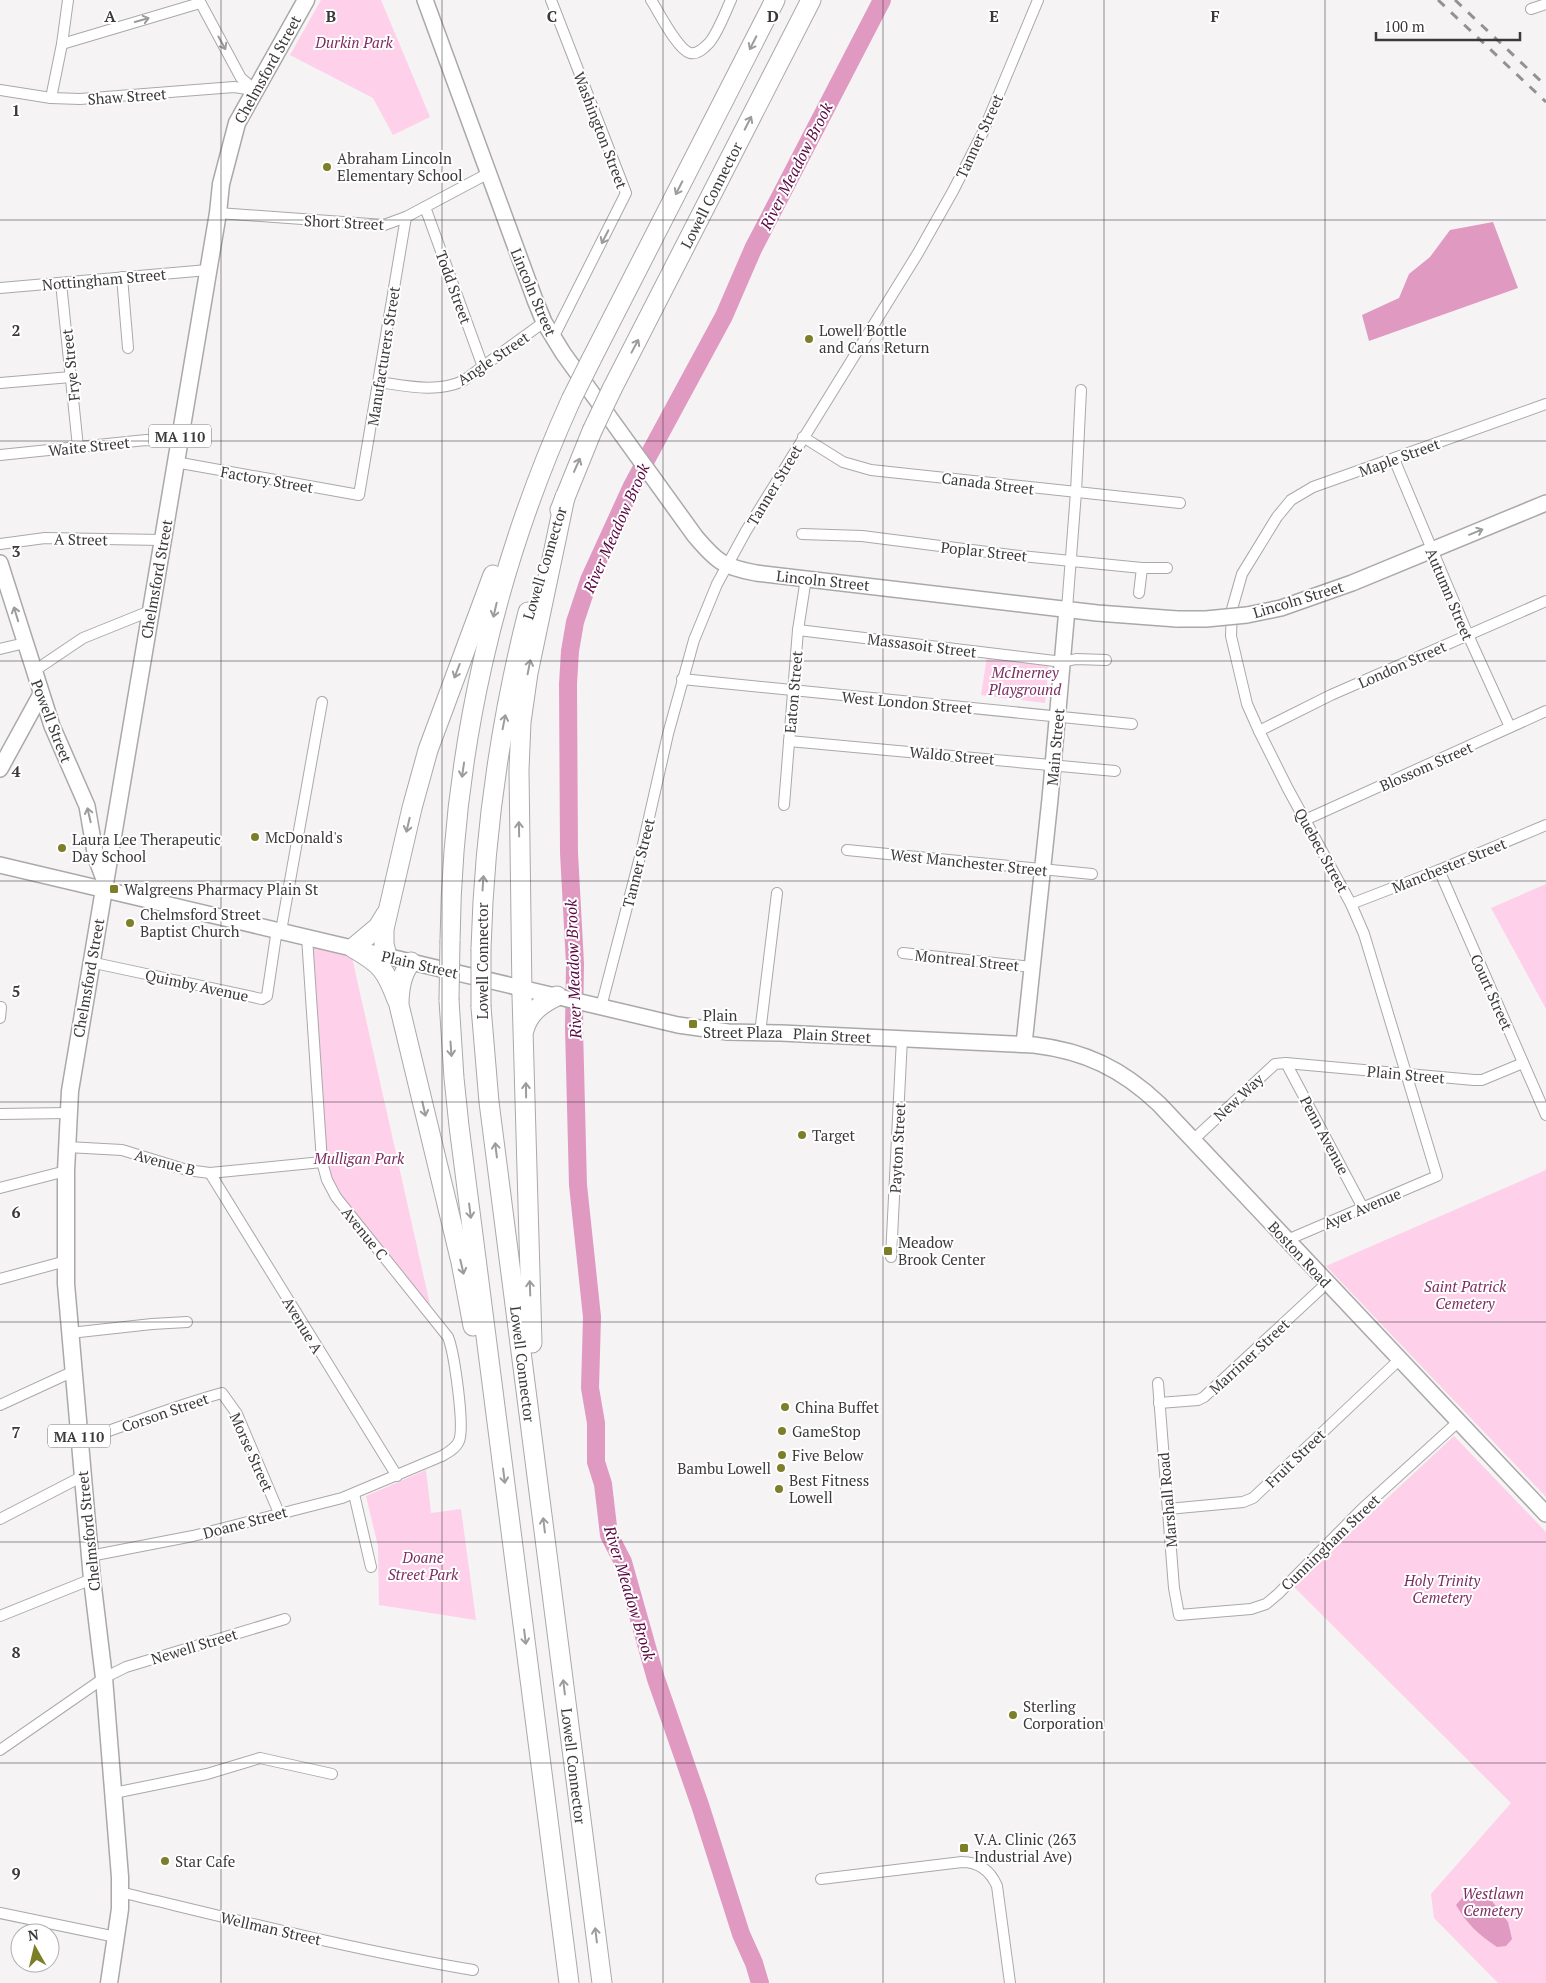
<svg xmlns="http://www.w3.org/2000/svg" width="1546" height="1983" font-family="'PT Serif',serif">
  <style>
    .green { fill: #fed0e9 }
    .water { fill: #e09ac2 }
    .lines { fill: none; stroke-linecap: round; stroke-linejoin: round }
    .river { stroke: #e09ac2; stroke-width: 18 }
    .street-casing { stroke: #aba8aa; stroke-width: 12 }
    .secondary-casing { stroke: #aba8aa; stroke-width: 18 }
    .primary-casing { stroke: #aba8aa; stroke-width: 19 }
    .highway-casing { stroke: #aba8aa; stroke-width: 21 }
    .street { stroke: #fff; stroke-width: 10 }
    .secondary { stroke: #fff; stroke-width: 15 }
    .primary { stroke: #fff; stroke-width: 16 }
    .highway { stroke: #fff; stroke-width: 19 }
    .rail { stroke: #949193; stroke-width: 3; stroke-dasharray: 9 9; stroke-linecap: butt }
    .secondary-bridge-casing { stroke: #aba8aa; stroke-width: 18; stroke-linecap: butt }
    .highway-bridge-casing { stroke: #aba8aa; stroke-width: 21; stroke-linecap: butt }
    .secondary-bridge { stroke: #fff; stroke-width: 15 }
    .highway-bridge { stroke: #fff; stroke-width: 19 }
    .oneway { stroke: #9d9c9c }
    .grid { fill: none; stroke: #3b393a; stroke-width: 1; stroke-opacity: 0.55 }
    .poi-dot { fill: #7c7e28; stroke: #fff; stroke-width: 2 }
    .labels { text-anchor: middle; dominant-baseline: central; stroke-width: 4; stroke-linejoin: round; paint-order: stroke }
    .shield { fill: #fff; stroke: #767475; stroke-width: 1 }
    .shield-label { font-size: 14px; font-weight: bold; fill: #3b393a }
    .park-label { font-size: 15px; font-style: italic; fill: #7d2c61; stroke: #fff }
    .street-label { font-size: 15px; fill: #3b393a; stroke: #fff }
    .poi-label { font-size: 15px; fill: #3b393a; stroke: #fff; text-anchor: start }
    .water-label { font-size: 16px; font-style: italic; fill: #5b0842; stroke: #fff }
    .grid-label { font-size: 16px; text-anchor: middle; font-weight: bold; fill: #3b393a; stroke: #fff; stroke-width: 4; stroke-linejoin: round; paint-order: stroke }
  </style>
  <rect width="100%" height="100%" fill="#f6f3f5"/>
  <!-- green -->
  <g class="green">
    <path d="M321 0H381L430 117 393 135 373 98 290 55Z"/>
    <path d="M987 656 1049 663 1045 703 981 695Z"/>
    <path d="M1546 884V1009L1491 908Z"/>
    <path d="M307 937 351 953 433 1318 327 1180Z"/>
    <path d="M1546 1170V1497L1326 1266Z"/>
    <path d="M1454 1436 1546 1532V1983H1498L1434 1918 1431 1894 1511 1803 1293 1586Z"/>
    <path d="M426 1470 431 1513 461 1509 476 1620 379 1605 378 1546 366 1496Z"/>
  </g>
  <!-- water -->
  <g class="water">
    <path d="M1493 222 1518 288 1369 341 1362 315 1399 298 1409 274 1430 257 1450 230Z"/>
    <path d="M1475 1894 1488 1896 1508 1922 1512 1939 1506 1946 1497 1947C1479 1935 1467 1924 1456 1905L1462 1898Z"/>
  </g>
  <g class="lines">
    <!-- river -->
    <path class="river" d="M760 1983 754 1963 741 1934 700 1805 656 1679 623 1562 609 1535 603 1484 596 1462V1423L590 1388 592 1317 578 1185 574 1028 575 964 569 853 568 684 570 651 575 622 589 580 632 486 724 316 753 249 882 0"/>
    <!-- street casing -->
    <g class="street-casing">
      <g id="street">
        <path d="M199 0 241 78 254 89"/>
        <path d="M551 0 626 193 553 338"/>
        <path d="M651 0C659 12 677 49 690 53 698 55 705 47 710 42 719 30 725 13 731 0"/>
        <path d="M1531 9 1546 4"/>
        <path d="M62 44 200 3"/>
        <path d="M0 90 51 98 80 99 234 87 254 90"/>
        <path d="M51 98 62 44 68 0"/>
        <path d="M425 207 483 367"/>
        <path d="M218 213 384 225 406 217 487 174"/>
        <path d="M122 277 128 348"/>
        <path d="M61 283 78 447"/>
        <path d="M0 288 208 270"/>
        <path d="M379 382C407 386 436 393 463 381L544 322"/>
        <path d="M0 383 71 377"/>
        <path d="M803 437 843 462 871 470 1180 503"/>
        <path d="M0 455 146 440 179 442"/>
        <path d="M1394 459 1468 635 1510 727"/>
        <path d="M175 462 359 495 406 217"/>
        <path d="M802 534 862 536 1011 555 1142 568H1167"/>
        <path d="M0 544 45 538 162 540"/>
        <path d="M1139 593 1142 568"/>
        <path d="M1067 609 1076 492 1081 390"/>
        <path d="M798 630 1063 662 1076 659 1106 660"/>
        <path d="M0 649 25 643"/>
        <path d="M34 671 83 638 150 611"/>
        <path d="M682 679 1132 724"/>
        <path d="M1259 731 1331 695 1546 601"/>
        <path d="M789 741 1115 771"/>
        <path d="M784 805 798 630 806 578"/>
        <path d="M1305 820 1546 711"/>
        <path d="M847 850 1092 874"/>
        <path d="M1439 870 1546 1115"/>
        <path d="M1351 904 1439 870 1546 825"/>
        <path d="M281 931 322 702"/>
        <path d="M903 953 1032 967"/>
        <path d="M90 962 262 999 267 996 277 929"/>
        <path d="M601 1007 641 853 668 734 694 640 717 584 746 531 918 253 953 191 983 132 1038 0"/>
        <path d="M0 1018 1 1007"/>
        <path d="M760 1033 777 893"/>
        <path d="M1286 1063 1363 1208"/>
        <path d="M0 1114 68 1113"/>
        <path d="M1193 1140 1275 1064 1286 1063 1474 1080H1482L1523 1063"/>
        <path d="M67 1147 122 1150 187 1170 210 1173 322 1162"/>
        <path d="M210 1173 397 1476"/>
        <path d="M0 1188 66 1171"/>
        <path d="M1287 1240 1437 1176 1364 934 1351 904 1288 789 1259 731 1247 704 1231 636 1232 609 1242 574 1277 517 1291 500 1313 487 1546 404"/>
        <path d="M891 1257 902 1038"/>
        <path d="M0 1279 66 1261"/>
        <path d="M70 1333 152 1324 187 1322"/>
        <path d="M1158 1383 1174 1588 1179 1615 1251 1609 1266 1604 1278 1594 1362 1509 1459 1421"/>
        <path d="M1159 1403 1198 1400 1204 1397 1327 1283"/>
        <path d="M0 1405 74 1371"/>
        <path d="M80 1441C127 1425 174 1406 222 1393L237 1414 279 1513"/>
        <path d="M354 1494 371 1567"/>
        <path d="M1168 1509 1243 1502 1253 1498 1400 1359"/>
        <path d="M0 1519 83 1476"/>
        <path d="M90 1556 193 1536 342 1498 442 1456C449 1452 456 1448 459 1441 465 1426 454 1352 448 1337L336 1197 327 1180 322 1162 307 937"/>
        <path d="M0 1616 92 1579"/>
        <path d="M0 1750 104 1678 126 1667 285 1619"/>
        <path d="M114 1793 207 1774 260 1758 332 1774"/>
        <path d="M821 1879 962 1862C979 1862 990 1870 997 1886L1010 1983"/>
        <path d="M120 1892C237 1920 354 1950 473 1970"/>
        <path d="M0 1913 116 1937"/>
      </g>
    </g>
    <!-- secondary casing -->
    <g class="secondary-casing">
      <g id="secondary">
        <path d="M425 0 535 300 544 322 563 353 695 536C716 561 723 567 756 573L1097 613 1177 619"/>
        <path d="M0 563 52 726 87 806 96 858 104 879"/>
        <path d="M1247 615 1281 608 1352 583 1546 503"/>
        <path d="M0 769 41 694"/>
        <path d="M0 865 678 1025 728 1032 781 1033 1034 1045C1085 1051 1122 1069 1159 1104L1546 1514"/>
        <path d="M1024 1044 1050 799 1067 609"/>
      </g>
    </g>
    <!-- primary casing -->
    <g class="primary-casing">
      <path id="primary" d="M109 1983 120 1909V1877L104 1678 92 1579 66 1284V1171L70 1091 218 213 221 184 237 123 306 0"/>
    </g>
    <!-- highway casing -->
    <g class="highway-casing">
      <g id="highway">
        <path d="M591 360 775 0"/>
        <path d="M612 389 811 0"/>
        <path d="M560 510 592 431"/>
        <path d="M386 914 378 927 353 948C381 964 386 970 397 1000"/>
        <path d="M450 941C452 754 494 570 571 400"/>
        <path d="M481 949C484 835 500 723 528 612"/>
        <path d="M387 956 384 944V929L412 808 428 750 493 575"/>
        <path d="M411 962C401 974 399 989 399 1005L461 1262 473 1326"/>
        <path d="M449 1000 454 1078 459 1126 569 1983"/>
        <path d="M481 1007 489 1102 602 1983"/>
        <path d="M524 1030C529 1012 541 1004 557 996"/>
        <path d="M532 1343 522 995 519 770 521 722 528 673 565 497"/>
      </g>
    </g>
    <!-- street -->
    <use href="#street" class="street"/>
    <!-- secondary -->
    <use href="#secondary" class="secondary"/>
    <!-- primary -->
    <use href="#primary" class="primary"/>
    <!-- highway -->
    <use href="#highway" class="highway"/>
    <!-- rail -->
    <g class="rail">
      <path d="M1438 0 1546 102"/>
      <path d="M1455 0 1546 86"/>
    </g>
    <!-- secondary-bridge casing -->
    <g class="secondary-bridge-casing">
      <path id="secondary-bridge" d="M1177 619H1206L1247 615"/>
    </g>
    <!-- highway-bridge casing -->
    <g class="highway-bridge-casing">
      <g id="highway-bridge">
        <path d="M571 400 591 360"/>
        <path d="M592 431 612 389"/>
        <path d="M481 949V1007"/>
        <path d="M449 1000 450 941"/>
      </g>
    </g>
    <!-- secondary-bridge -->
    <use href="#secondary-bridge" class="secondary-bridge"/>
    <!-- highway-bridge -->
    <use href="#highway-bridge" class="highway-bridge"/>
  </g>
  <!-- one-way arrows -->
  <defs><path id="oneway-shaft" d="M-6 0H5M1.5-3L5.5 0L1.5 3" fill="none" stroke-width="1.6" stroke-linecap="round" stroke-linejoin="round" transform="scale(1.25)"/></defs>
  <g class="oneway">
    <use href="#oneway-shaft" transform="translate(142 20) rotate(-16)"/>
    <use href="#oneway-shaft" transform="translate(222 43) rotate(61)"/>
    <use href="#oneway-shaft" transform="translate(753 43) rotate(117)"/>
    <use href="#oneway-shaft" transform="translate(748 123) rotate(-63)"/>
    <use href="#oneway-shaft" transform="translate(679 188) rotate(117)"/>
    <use href="#oneway-shaft" transform="translate(605 237) rotate(117)"/>
    <use href="#oneway-shaft" transform="translate(635 346) rotate(-62)"/>
    <use href="#oneway-shaft" transform="translate(577 465) rotate(-66)"/>
    <use href="#oneway-shaft" transform="translate(1476 532) rotate(-22)"/>
    <use href="#oneway-shaft" transform="translate(495 610) rotate(103)"/>
    <use href="#oneway-shaft" transform="translate(16 614) rotate(-107)"/>
    <use href="#oneway-shaft" transform="translate(529 667) rotate(-79)"/>
    <use href="#oneway-shaft" transform="translate(457 671) rotate(111)"/>
    <use href="#oneway-shaft" transform="translate(504 722) rotate(-79)"/>
    <use href="#oneway-shaft" transform="translate(463 770) rotate(98)"/>
    <use href="#oneway-shaft" transform="translate(89 815) rotate(-103)"/>
    <use href="#oneway-shaft" transform="translate(408 825) rotate(103)"/>
    <use href="#oneway-shaft" transform="translate(519 829) rotate(-91)"/>
    <use href="#oneway-shaft" transform="translate(483 883) rotate(-86)"/>
    <use href="#oneway-shaft" transform="translate(451 1049) rotate(86)"/>
    <use href="#oneway-shaft" transform="translate(526 1090) rotate(-91)"/>
    <use href="#oneway-shaft" transform="translate(424 1109) rotate(77)"/>
    <use href="#oneway-shaft" transform="translate(496 1150) rotate(-97)"/>
    <use href="#oneway-shaft" transform="translate(470 1211) rotate(83)"/>
    <use href="#oneway-shaft" transform="translate(462 1267) rotate(77)"/>
    <use href="#oneway-shaft" transform="translate(530 1288) rotate(-92)"/>
    <use href="#oneway-shaft" transform="translate(504 1476) rotate(83)"/>
    <use href="#oneway-shaft" transform="translate(544 1525) rotate(-97)"/>
    <use href="#oneway-shaft" transform="translate(525 1637) rotate(83)"/>
    <use href="#oneway-shaft" transform="translate(564 1687) rotate(-97)"/>
    <use href="#oneway-shaft" transform="translate(596 1935) rotate(-97)"/>
  </g>
  <!-- grid -->
  <path class="grid" d="M221 0V1983M442 0V1983M663 0V1983M883 0V1983M1104 0V1983M1325 0V1983M0 220H1546M0 441H1546M0 661H1546M0 881H1546M0 1102H1546M0 1322H1546M0 1542H1546M0 1763H1546"/>
  <!-- markers -->
  <g class="poi-dot">
    <circle cx="327" cy="167" r="5"/>
    <circle cx="809" cy="339" r="5"/>
    <circle cx="255" cy="837" r="5"/>
    <circle cx="62" cy="848" r="5"/>
    <rect x="109" y="884" width="10" height="10" rx="2.5"/>
    <circle cx="130" cy="923" r="5"/>
    <rect x="688" y="1019" width="10" height="10" rx="2.5"/>
    <circle cx="802" cy="1135" r="5"/>
    <rect x="883" y="1246" width="10" height="10" rx="2.5"/>
    <circle cx="785" cy="1407" r="5"/>
    <circle cx="782" cy="1431" r="5"/>
    <circle cx="782" cy="1455" r="5"/>
    <circle cx="781" cy="1468" r="5"/>
    <circle cx="779" cy="1489" r="5"/>
    <circle cx="1013" cy="1715" r="5"/>
    <rect x="959" y="1843" width="10" height="10" rx="2.5"/>
    <circle cx="165" cy="1861" r="5"/>
  </g>
  <g class="labels">
    <!-- shield labels -->
    <g class="shield">
      <rect x="149" y="424.5" width="62" height="23" rx="4"/>
      <rect x="48" y="1424.5" width="62" height="23" rx="4"/>
    </g>
    <g class="shield-label">
      <text x="180" y="436">MA 110</text>
      <text x="79" y="1436">MA 110</text>
    </g>
    <!-- park labels -->
    <g class="park-label">
      <text x="354" y="42">Durkin Park</text>
      <text x="1025" y="672">McInerney<tspan x="1025" dy="17">Playground</tspan></text>
      <text x="359" y="1158">Mulligan Park</text>
      <text x="1465" y="1286">Saint Patrick<tspan x="1465" dy="17">Cemetery</tspan></text>
      <text x="423" y="1557">Doane<tspan x="423" dy="17">Street Park</tspan></text>
      <text x="1442" y="1580">Holy Trinity<tspan x="1442" dy="17">Cemetery</tspan></text>
      <text x="1493" y="1893">Westlawn<tspan x="1493" dy="17">Cemetery</tspan></text>
    </g>
    <!-- street labels -->
    <g class="street-label">
      <text transform="translate(267 69) rotate(-61)">Chelmsford Street</text>
      <text transform="translate(127 96) rotate(-4)">Shaw Street</text>
      <text transform="translate(601 130) rotate(69)">Washington Street</text>
      <text transform="translate(979 136) rotate(-65)">Tanner Street</text>
      <text transform="translate(711 195) rotate(-63)">Lowell Connector</text>
      <text transform="translate(344 222) rotate(3)">Short Street</text>
      <text transform="translate(104 279) rotate(-5)">Nottingham Street</text>
      <text transform="translate(454 287) rotate(70)">Todd Street</text>
      <text transform="translate(534 292) rotate(67)">Lincoln Street</text>
      <text transform="translate(383 356) rotate(-81)">Manufacturers Street</text>
      <text transform="translate(493 358) rotate(-34)">Angle Street</text>
      <text transform="translate(70 365) rotate(-96)">Frye Street</text>
      <text transform="translate(89 446) rotate(-6)">Waite Street</text>
      <text transform="translate(1399 457) rotate(-20)">Maple Street</text>
      <text transform="translate(267 479) rotate(10)">Factory Street</text>
      <text transform="translate(988 483) rotate(7)">Canada Street</text>
      <text transform="translate(774 485) rotate(-59)">Tanner Street</text>
      <text transform="translate(81 539) rotate(1)">A Street</text>
      <text transform="translate(984 551) rotate(6)">Poplar Street</text>
      <text transform="translate(544 563) rotate(-73)">Lowell Connector</text>
      <text transform="translate(156 579) rotate(-80)">Chelmsford Street</text>
      <text transform="translate(823 580) rotate(6)">Lincoln Street</text>
      <text transform="translate(1450 594) rotate(67)">Autumn Street</text>
      <text transform="translate(1298 599) rotate(-17)">Lincoln Street</text>
      <text transform="translate(922 645) rotate(7)">Massasoit Street</text>
      <text transform="translate(1402 664) rotate(-24)">London Street</text>
      <text transform="translate(793 692) rotate(-85)">Eaton Street</text>
      <text transform="translate(907 702) rotate(5)">West London Street</text>
      <text transform="translate(52 721) rotate(69)">Powell Street</text>
      <text transform="translate(1055 747) rotate(-85)">Main Street</text>
      <text transform="translate(952 755) rotate(5)">Waldo Street</text>
      <text transform="translate(1426 766) rotate(-24)">Blossom Street</text>
      <text transform="translate(1322 850) rotate(61)">Quebec Street</text>
      <text transform="translate(969 862) rotate(6)">West Manchester Street</text>
      <text transform="translate(638 863) rotate(-76)">Tanner Street</text>
      <text transform="translate(1449 865) rotate(-22)">Manchester Street</text>
      <text transform="translate(967 960) rotate(6)">Montreal Street</text>
      <text transform="translate(482 961) rotate(-90)">Lowell Connector</text>
      <text transform="translate(420 964) rotate(13)">Plain Street</text>
      <text transform="translate(88 978) rotate(-80)">Chelmsford Street</text>
      <text transform="translate(197 985) rotate(12)">Quimby Avenue</text>
      <text transform="translate(1492 992) rotate(66)">Court Street</text>
      <text transform="translate(832 1035) rotate(3)">Plain Street</text>
      <text transform="translate(1406 1074) rotate(5)">Plain Street</text>
      <text transform="translate(1238 1097) rotate(-43)">New Way</text>
      <text transform="translate(1325 1135) rotate(62)">Penn Avenue</text>
      <text transform="translate(897 1148) rotate(-87)">Payton Street</text>
      <text transform="translate(165 1162) rotate(15)">Avenue B</text>
      <text transform="translate(1362 1208) rotate(-23)">Ayer Avenue</text>
      <text transform="translate(365 1233) rotate(51)">Avenue C</text>
      <text transform="translate(1300 1254) rotate(47)">Boston Road</text>
      <text transform="translate(303 1325) rotate(59)">Avenue A</text>
      <text transform="translate(1249 1356) rotate(-43)">Marriner Street</text>
      <text transform="translate(523 1364) rotate(83)">Lowell Connector</text>
      <text transform="translate(165 1412) rotate(-19)">Corson Street</text>
      <text transform="translate(252 1452) rotate(66)">Morse Street</text>
      <text transform="translate(1295 1458) rotate(-44)">Fruit Street</text>
      <text transform="translate(1167 1500) rotate(-95)">Marshall Road</text>
      <text transform="translate(245 1522) rotate(-15)">Doane Street</text>
      <text transform="translate(88 1531) rotate(-96)">Chelmsford Street</text>
      <text transform="translate(1330 1542) rotate(-44)">Cunningham Street</text>
      <text transform="translate(194 1646) rotate(-17)">Newell Street</text>
      <text transform="translate(574 1766) rotate(83)">Lowell Connector</text>
      <text transform="translate(271 1928) rotate(13)">Wellman Street</text>
    </g>
    <!-- poi labels -->
    <g class="poi-label">
      <text x="337" y="158">Abraham Lincoln<tspan x="337" dy="17">Elementary School</tspan></text>
      <text x="819" y="330">Lowell Bottle<tspan x="819" dy="17">and Cans Return</tspan></text>
      <text x="265" y="837">McDonald's</text>
      <text x="72" y="839">Laura Lee Therapeutic<tspan x="72" dy="17">Day School</tspan></text>
      <text x="124" y="889">Walgreens Pharmacy Plain St</text>
      <text x="140" y="914">Chelmsford Street<tspan x="140" dy="17">Baptist Church</tspan></text>
      <text x="703" y="1015">Plain<tspan x="703" dy="17">Street Plaza</tspan></text>
      <text x="812" y="1135">Target</text>
      <text x="898" y="1242">Meadow<tspan x="898" dy="17">Brook Center</tspan></text>
      <text x="795" y="1407">China Buffet</text>
      <text x="792" y="1431">GameStop</text>
      <text x="792" y="1455">Five Below</text>
      <text x="771" y="1468" text-anchor="end">Bambu Lowell</text>
      <text x="789" y="1480">Best Fitness<tspan x="789" dy="17">Lowell</tspan></text>
      <text x="1023" y="1706">Sterling<tspan x="1023" dy="17">Corporation</tspan></text>
      <text x="974" y="1839">V.A. Clinic (263<tspan x="974" dy="17">Industrial Ave)</tspan></text>
      <text x="175" y="1861">Star Cafe</text>
    </g>
    <!-- water labels -->
    <g class="water-label">
      <text transform="translate(796 166) rotate(-63)">River Meadow Brook</text>
      <text transform="translate(616 528) rotate(-66)">River Meadow Brook</text>
      <text transform="translate(573 969) rotate(-92)">River Meadow Brook</text>
      <text transform="translate(630 1593) rotate(73)">River Meadow Brook</text>
    </g>
  </g>
  <g class="grid-label">
    <text x="110" y="22">A</text>
    <text x="331" y="22">B</text>
    <text x="552" y="22">C</text>
    <text x="773" y="22">D</text>
    <text x="994" y="22">E</text>
    <text x="1215" y="22">F</text>
    <text x="16" y="116">1</text>
    <text x="16" y="336">2</text>
    <text x="16" y="557">3</text>
    <text x="16" y="777">4</text>
    <text x="16" y="997">5</text>
    <text x="16" y="1218">6</text>
    <text x="16" y="1438">7</text>
    <text x="16" y="1658">8</text>
    <text x="16" y="1879">9</text>
  </g>
  <!-- north arrow -->
  <g transform="translate(35 1948) rotate(352)"><circle r="24" fill="#ffffff" stroke="#b1b0b0"/>
  <path d="M0-4L9 19L0 12L-9 19Z" fill="#7c7e28"/>
  <text y="-8" font-size="14" font-weight="bold" text-anchor="middle" fill="#3b393a">N</text>
  </g>
  <!-- scale -->
  <path d="M1376 32v8h144v-8" fill="none" stroke="#3b393a" stroke-width="2.5"/>
  <text x="1384" y="32" font-size="15" fill="#3b393a" stroke="#ffffff" stroke-width="4" paint-order="stroke">100 m</text>
</svg>
